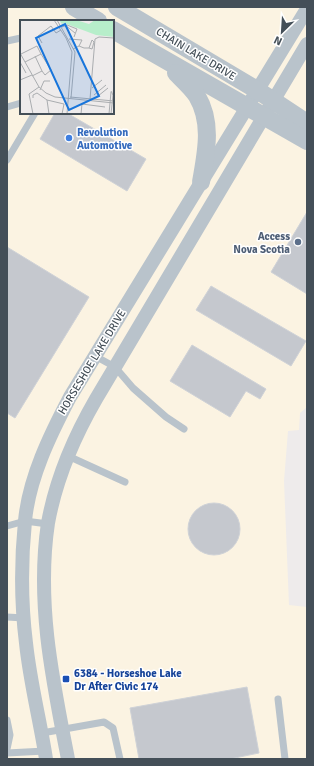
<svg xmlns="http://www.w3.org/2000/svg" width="314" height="766" font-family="Signika,sans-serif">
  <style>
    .commercial { fill: #fbf3e2; fill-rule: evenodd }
    .building { fill: #c5c8ce; stroke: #cfd2d7 }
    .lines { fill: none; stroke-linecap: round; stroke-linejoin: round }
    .service { stroke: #b9c3cb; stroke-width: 7 }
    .minor { stroke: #b9c3cb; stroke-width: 14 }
    .tertiary { stroke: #b9c3cb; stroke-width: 18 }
    .shop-dot { fill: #3f7fe0; stroke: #fff; stroke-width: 1.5 }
    .service-dot { fill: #5c6f8a; stroke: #fff; stroke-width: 1.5 }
    .transit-dot { fill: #1a4fb4; stroke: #fff; stroke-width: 1.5 }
    .labels { text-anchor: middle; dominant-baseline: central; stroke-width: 3; stroke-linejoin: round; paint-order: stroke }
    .street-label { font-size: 11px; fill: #444f58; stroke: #fff }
    .shop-label { font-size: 11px; font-weight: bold; fill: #366cbe; stroke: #fff; text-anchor: start }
    .service-label { font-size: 11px; font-weight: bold; fill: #4e5e75; stroke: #fff; text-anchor: end }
    .transit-label { font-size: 11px; font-weight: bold; fill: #164399; stroke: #fff; text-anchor: start }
    .inset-road { fill: none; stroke: #aaadb0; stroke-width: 1 }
    .view { fill: #1875db; fill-opacity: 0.15; stroke: #1875db; stroke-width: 2 }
    .inset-edge { fill: none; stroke: #444f58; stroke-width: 2 }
  </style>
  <rect width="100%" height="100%" fill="#eeebeb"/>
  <!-- commercial -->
  <path class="commercial" d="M7 7H307V407L300 413 299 430 288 431 284 481 289 605 307 607V759H7ZM21 21H113V113H21Z"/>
  <!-- building -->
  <g class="building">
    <path d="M55 113H67L146 159 127 191 40 139Z"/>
    <path d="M307 212V294L271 272Z"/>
    <path d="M7 247 89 297 15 418 7 413Z"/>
    <path d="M211 286 306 341 291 366 196 310Z"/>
    <path d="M192 345 266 389 260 399 246 391 230 417 170 381Z"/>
    <circle cx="214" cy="529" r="26"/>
    <path d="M247 687 259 753 230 759H139L130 708Z"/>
  </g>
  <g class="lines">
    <!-- service -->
    <g class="service">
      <path d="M7 41 21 38"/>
      <path d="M7 107 21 103"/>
      <path d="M7 160 35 113"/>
      <path d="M95 356 115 367 133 388 166 417 184 429"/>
      <path d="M68 456 125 482"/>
      <path d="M7 526 25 521 48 524"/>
      <path d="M7 617 24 618"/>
      <path d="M278 699 285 759"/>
      <path d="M7 720 10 735 7 749"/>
      <path d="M42 733 104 722 113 728 120 759"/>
      <path d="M7 753 45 751"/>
    </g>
    <!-- minor -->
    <g class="minor">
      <path d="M46 759C40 720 30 682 26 643 21 603 21 561 25 521 29 478 50 435 70 397L307 9"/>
      <path d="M68 759C53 682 36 603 48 523 56 479 74 437 96 399L307 44"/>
    </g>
    <!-- tertiary -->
    <g class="tertiary">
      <path d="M74 7 98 21"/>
      <path d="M117 7 257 90 307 123"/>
      <path d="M113 30 307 141"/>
      <path d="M176 73C183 80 192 88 197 96 213 123 206 153 201 182"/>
    </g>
  </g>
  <!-- markers -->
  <circle class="shop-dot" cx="69" cy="138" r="4"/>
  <circle class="service-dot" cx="298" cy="242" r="4"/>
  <rect class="transit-dot" x="62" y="675" width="8" height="8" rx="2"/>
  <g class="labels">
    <!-- street labels -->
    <g class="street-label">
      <text transform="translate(196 54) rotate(31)">CHAIN LAKE DRIVE</text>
      <text transform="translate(92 362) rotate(-59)">HORSESHOE LAKE DRIVE</text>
    </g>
    <!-- shop labels -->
    <g class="shop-label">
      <text x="77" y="132">Revolution<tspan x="77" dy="13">Automotive</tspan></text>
    </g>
    <!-- service labels -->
    <g class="service-label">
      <text x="290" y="236">Access<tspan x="290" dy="13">Nova Scotia</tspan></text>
    </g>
    <!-- transit labels -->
    <g class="transit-label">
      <text x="74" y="673">6384 - Horseshoe Lake<tspan x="74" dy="13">Dr After Civic 174</tspan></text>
    </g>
  </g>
  <!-- overview -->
  <g transform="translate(20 20)">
    <rect width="94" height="94" fill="#eeebeb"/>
    <path d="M39 0H56L69 4 75 0H94V17L76 15 44 3 42 4Z" fill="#b7eeca"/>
    <path class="inset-road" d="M34 0 46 18 52 32 47 94M37 0 55 32 51 78M45 5 55 13M42 7 47 5 57 9 54 17M49 19 62 20 59 26M22 23 18 16 31 6 36 13 41 10M53 29 59 26 64 28H69L72 29 74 22 72 20 69 28M0 33 19 67 26 73 35 77 94 83M1 34 17 26 21 34 5 42M15 36 22 51M0 42 6 53M12 56 22 51 25 55 31 50 21 34M0 60 12 55M72 68 82 60M20 70 24 61H30M91 71 93 75 91 94M74 75 86 65M93 75 94 63M78 76 88 68M50 77 94 81M13 78V75L17 73 27 80 29 94M70 79 75 19 79 17 94 18M27 80 44 84 42 94M13 94 9 74 19 67M61 94 62 84 85 87M89 94 91 72"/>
    <path class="view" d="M45 4 79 76 49 90 16 18Z"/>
    <rect width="94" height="94" class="inset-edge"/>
  </g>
  <!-- border -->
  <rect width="314" height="766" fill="none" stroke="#444f58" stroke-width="16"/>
  <!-- north arrow -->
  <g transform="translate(282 32) rotate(205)" stroke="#ffffff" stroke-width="3" paint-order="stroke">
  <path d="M0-3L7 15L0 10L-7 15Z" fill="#444f58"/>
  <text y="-6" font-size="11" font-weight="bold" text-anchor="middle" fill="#444f58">N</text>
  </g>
</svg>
